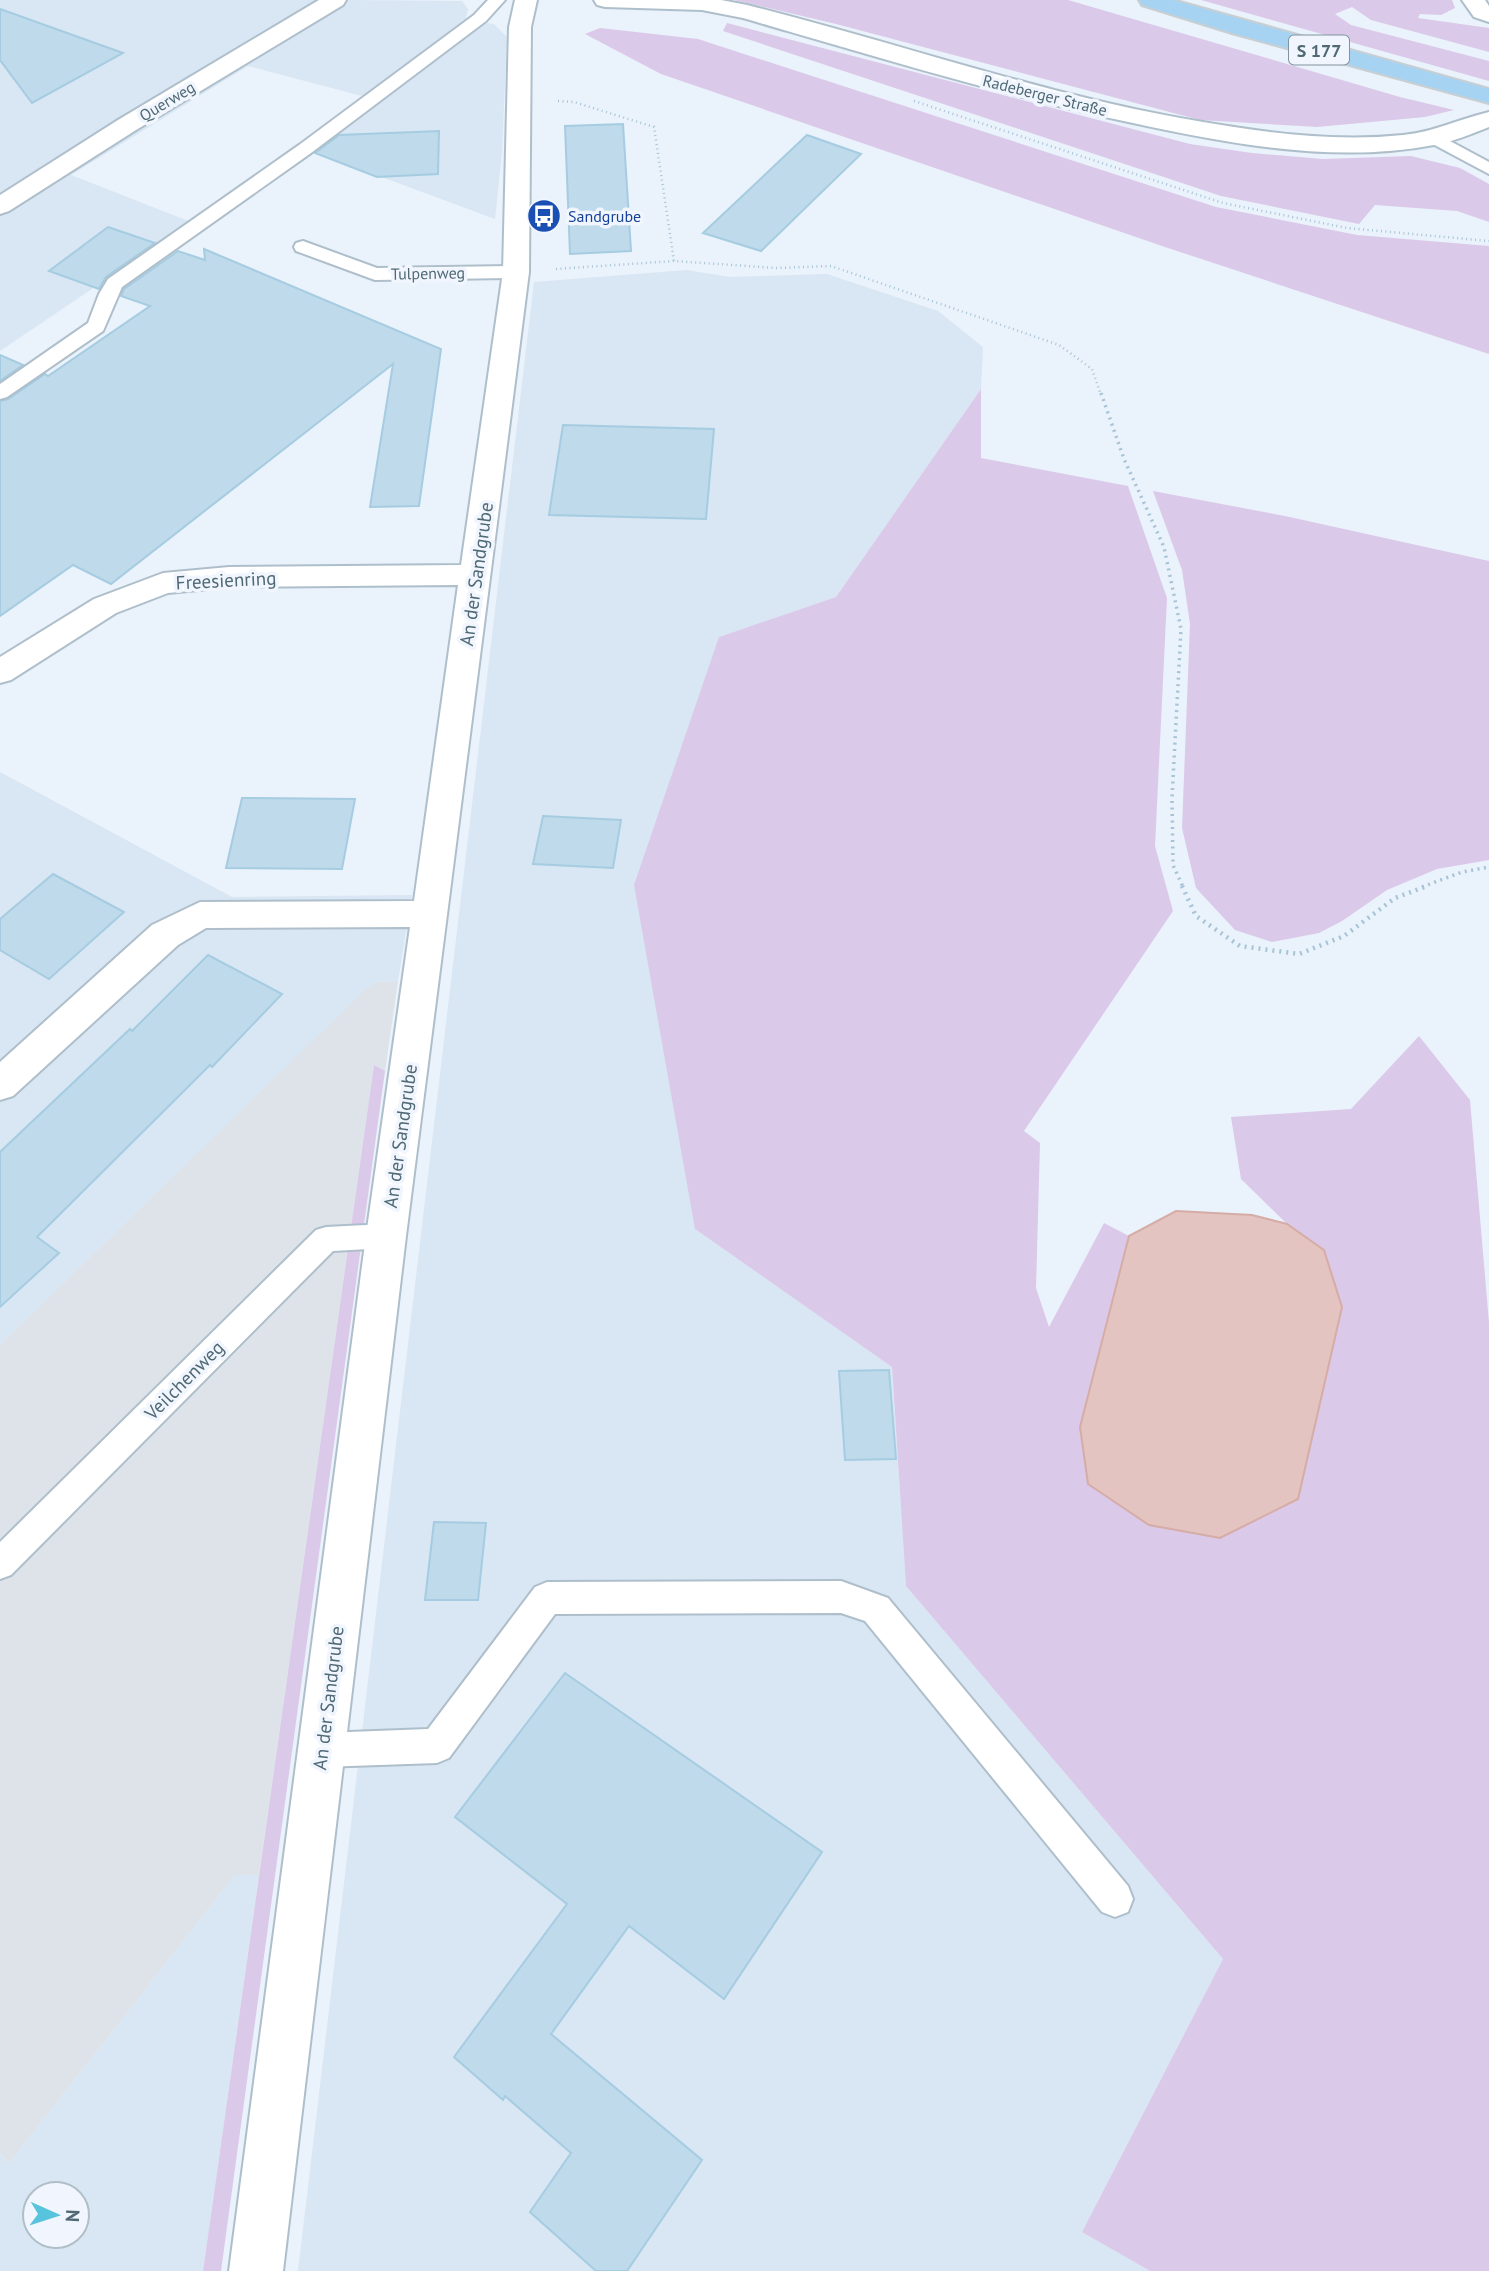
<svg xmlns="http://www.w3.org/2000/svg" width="1489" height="2271" font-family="'PT Sans',sans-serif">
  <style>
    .residential { fill: #d9e6f3; fill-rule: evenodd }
    .industrial { fill: #dde3e8 }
    .green { fill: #dbc9e9 }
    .water { fill: #e4c4c0; stroke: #d5aca6; stroke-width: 2 }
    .building { fill: #bfdaea; stroke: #a5cce1; stroke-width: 2 }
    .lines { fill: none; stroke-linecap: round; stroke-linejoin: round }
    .service-casing { stroke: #aebfcb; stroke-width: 4 }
    .minor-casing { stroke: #aebfcb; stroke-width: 4 }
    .trunk-casing { stroke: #c7cfd3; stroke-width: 4 }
    .path-far2 { stroke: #a6c4d5; stroke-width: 2.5; stroke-dasharray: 1 3.5; stroke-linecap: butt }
    .path-far1 { stroke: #a6c4d5; stroke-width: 3.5; stroke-dasharray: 2 4.5; stroke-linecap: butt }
    .path { stroke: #a6c4d5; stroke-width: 4.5; stroke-dasharray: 2 5; stroke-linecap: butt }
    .service { fill: #fff; fill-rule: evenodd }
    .minor { fill: #fff; fill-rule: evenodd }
    .trunk { fill: #a7d3f3; fill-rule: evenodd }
    .labels { text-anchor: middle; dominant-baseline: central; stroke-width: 7; stroke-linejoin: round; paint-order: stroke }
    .far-street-label { font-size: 16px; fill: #4f6975; stroke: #f1f6fe }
    .far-transit-label { font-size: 16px; fill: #164399; stroke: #f1f6fe; text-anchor: start }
    .shield { fill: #f1f6fe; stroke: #80939e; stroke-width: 2 }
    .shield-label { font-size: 18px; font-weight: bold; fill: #4f6975 }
    .street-label { font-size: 19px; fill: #4f6975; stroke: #f1f6fe }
  </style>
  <rect width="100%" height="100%" fill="#eaf2fb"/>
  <!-- residential -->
  <g class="residential">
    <path d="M0 0H323L331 11 348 0 462 1 468 9 465 21 494 24 507 37 502 152 495 219 298 146 362 96 248 66 71 175 191 222 0 351Z"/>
    <path d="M687 270 729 277 827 274 938 311 983 347 981 389 836 597 719 637 695 1229 892 1367 906 1586 1223 1959 1082 2232 1150 2271H298L534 282Z"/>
    <path d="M0 772 232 897 412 895 398 981 377 982 365 991 0 1345Z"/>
    <path d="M235 1875H259L203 2271H0V2154L9 2163ZM35 2194H77V2236H35Z"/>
  </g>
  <!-- industrial -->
  <path class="industrial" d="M398 981 385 1071 374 1065 259 1875H235L9 2163 0 2154V1345L365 990 377 982Z"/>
  <!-- green -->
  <g class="green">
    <path d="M734 0H1068L1400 97 1454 110 1425 117 1317 127 1200 120 836 24Z"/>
    <path d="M1201 0H1452L1455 8 1441 15 1420 14 1418 18 1489 28V52L1371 20 1352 7 1335 14 1351 25 1489 61V81Z"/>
    <path d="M727 23 1190 144 1252 153 1323 159 1411 156 1460 168 1489 184V222L1457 211 1375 205 1359 224 1221 196 723 31Z"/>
    <path d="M600 28 698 39 1216 207 1357 235 1489 246V354L1165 247 661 74 585 34Z"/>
    <path d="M981 389V458L1128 486 1167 598 1155 846 1173 911 1024 1131 1040 1143 1036 1288 1049 1327 1104 1223 1129 1236 1080 1427 1324 1250 1287 1224 1241 1179 1231 1117 1351 1109 1419 1036 1470 1100 1489 1323V2271H1150L1082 2232 1223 1959 906 1586 892 1367 695 1229 634 885 719 637 836 597Z"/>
    <path d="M1153 491 1285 516 1489 561V860L1437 869 1387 890 1342 921 1319 933 1272 942 1235 930 1196 888 1182 828 1190 624 1182 570Z"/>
    <path d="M374 1065 385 1071 221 2271H203Z"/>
  </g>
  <!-- water -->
  <path class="water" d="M1176 1211 1252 1215 1287 1224 1324 1250 1342 1307 1298 1499 1220 1538 1149 1525 1088 1484 1080 1427 1129 1236Z"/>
  <!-- building -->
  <g class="building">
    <path d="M0 9 123 53 32 103 0 60Z"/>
    <path d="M623 124 631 251 570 254 565 126Z"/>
    <path d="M439 131 438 174 377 177 315 153 339 135Z"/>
    <path d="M807 135 861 154 761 251 703 233Z"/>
    <path d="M108 227 155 243 106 277 99 289 49 271Z"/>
    <path d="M204 249 441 349 419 506 370 507 393 364 111 584 73 565 0 616V401L8 399 45 374 48 376 150 306 121 296 124 289 178 251 205 260Z"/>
    <path d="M0 355 23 365 0 381Z"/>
    <path d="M563 425 714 429 706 519 549 515Z"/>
    <path d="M242 798 355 799 342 869 226 868Z"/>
    <path d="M543 816 621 820 613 868 533 864Z"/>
    <path d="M53 874 124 912 49 979 0 950V919Z"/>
    <path d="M208 955 282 994 212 1067 210 1065 37 1237 59 1253 0 1307V1152L130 1029 132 1031Z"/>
    <path d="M889 1370 896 1459 845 1460 839 1371Z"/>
    <path d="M434 1522 486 1523 478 1600H425Z"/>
    <path d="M565 1673 822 1852 724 1999 629 1926 551 2034 702 2160 627 2271H596L530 2212 571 2153 505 2096 503 2100 454 2057 567 1904 455 1817Z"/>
  </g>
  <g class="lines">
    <!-- service casing -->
    <g class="service-casing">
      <g id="service">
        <path d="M488 0H505L486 21 311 153 122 287 103 331 7 397 0 399V384L88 323 99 294 108 279 299 145 474 15Z"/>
        <path d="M1435 133 1489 162V174L1429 142 1426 138Z"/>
        <path d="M303 241 377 268 516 266 526 272 516 278 375 280 296 251 294 247 296 243Z"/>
        <path d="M386 1224 396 1227 401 1236 396 1245 386 1248 333 1251 11 1575 0 1579V1542L316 1230 326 1227Z"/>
        <path d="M841 1581 888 1598 1128 1886 1133 1899 1128 1912 1115 1917 1102 1912 865 1621 841 1613 555 1614 449 1758 437 1763 322 1767 310 1762 305 1750 310 1738 322 1733 428 1729 535 1587 547 1582Z"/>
      </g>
    </g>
    <!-- minor casing -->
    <g class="minor-casing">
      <g id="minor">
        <path d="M319 0H346L343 5 136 130 9 211 0 214V195L118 120Z"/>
        <path d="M515 0H537L531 27 529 272 406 1236 283 2271H229L366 1236 410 927 206 928 178 945 13 1096 0 1100V1062L152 925 200 902 414 901 458 585 229 587 168 593 116 613 11 680 0 683V657L94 599 163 573 229 567 461 565 503 272 509 27Z"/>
        <path d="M594 0H721L747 5C899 43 1047 96 1203 122 1268 133 1336 142 1403 135 1434 132 1459 119 1489 112V127C1471 134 1453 142 1434 145 1335 164 1230 144 1133 123 1001 95 873 56 743 18L702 10 605 7 597 5Z"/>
        <path d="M1462 0H1485L1489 6V22L1474 17Z"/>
      </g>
    </g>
    <!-- trunk casing -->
    <g class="trunk-casing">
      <path id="trunk" d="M1139 0H1173L1489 89V103L1232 33 1142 5Z"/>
    </g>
    <!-- path-far2 -->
    <g class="path-far2">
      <path d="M558 101 574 102 654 127 674 261"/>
      <path d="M914 101 1223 203 1347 228 1489 241"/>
      <path d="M556 269 674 261 776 268 831 266 1059 345 1092 369 1101 395"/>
    </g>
    <!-- path-far1 -->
    <g class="path-far1">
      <path d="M1101 393 1124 459 1164 547 1181 629 1172 798 1173 865 1183 887"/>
      <path d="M1422 887 1462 872 1489 867"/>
    </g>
    <!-- path -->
    <path class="path" d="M1182 886 1196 916 1240 946 1299 954 1344 936 1395 898 1427 886"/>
    <!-- service -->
    <use href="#service" class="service"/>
    <!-- minor -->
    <use href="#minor" class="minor"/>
    <!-- trunk -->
    <use href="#trunk" class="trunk"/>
  </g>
  <!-- icons -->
  <defs>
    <g id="bus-disc" transform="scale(1.75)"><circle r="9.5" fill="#1a4fb4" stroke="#f1f6fe"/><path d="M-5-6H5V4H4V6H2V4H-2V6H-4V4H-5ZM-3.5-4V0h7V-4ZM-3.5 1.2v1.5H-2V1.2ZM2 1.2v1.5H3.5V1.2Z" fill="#fff"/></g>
  </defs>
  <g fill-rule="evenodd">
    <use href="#bus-disc" x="544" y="216"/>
  </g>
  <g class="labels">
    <!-- far-street labels -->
    <g class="far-street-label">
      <text transform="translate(1045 95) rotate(14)">Radeberger Straße</text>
      <text transform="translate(167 101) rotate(-31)">Querweg</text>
      <text transform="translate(428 273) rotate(-1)">Tulpenweg</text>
    </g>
    <!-- far-transit labels -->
    <g class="far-transit-label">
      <text x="568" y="216">Sandgrube</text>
    </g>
    <!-- shield labels -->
    <rect class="shield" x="1289" y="35.5" width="60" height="29" rx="5"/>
    <g class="shield-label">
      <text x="1319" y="50">S 177</text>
    </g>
    <!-- street labels -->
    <g class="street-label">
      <text transform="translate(476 574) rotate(-82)">An der Sandgrube</text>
      <text transform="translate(226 580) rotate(-3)">Freesienring</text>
      <text transform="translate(400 1136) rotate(-82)">An der Sandgrube</text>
      <text transform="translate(184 1380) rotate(-45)">Veilchenweg</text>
      <text transform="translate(328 1698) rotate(-83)">An der Sandgrube</text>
    </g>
  </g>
  <!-- north arrow -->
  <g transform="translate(56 2215) rotate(93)"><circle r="33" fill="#f1f6fe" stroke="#b0bec7" stroke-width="2"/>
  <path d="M0-5L12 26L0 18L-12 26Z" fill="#58c3dc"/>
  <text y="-10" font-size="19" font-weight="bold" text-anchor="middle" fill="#4f6975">N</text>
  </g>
</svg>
